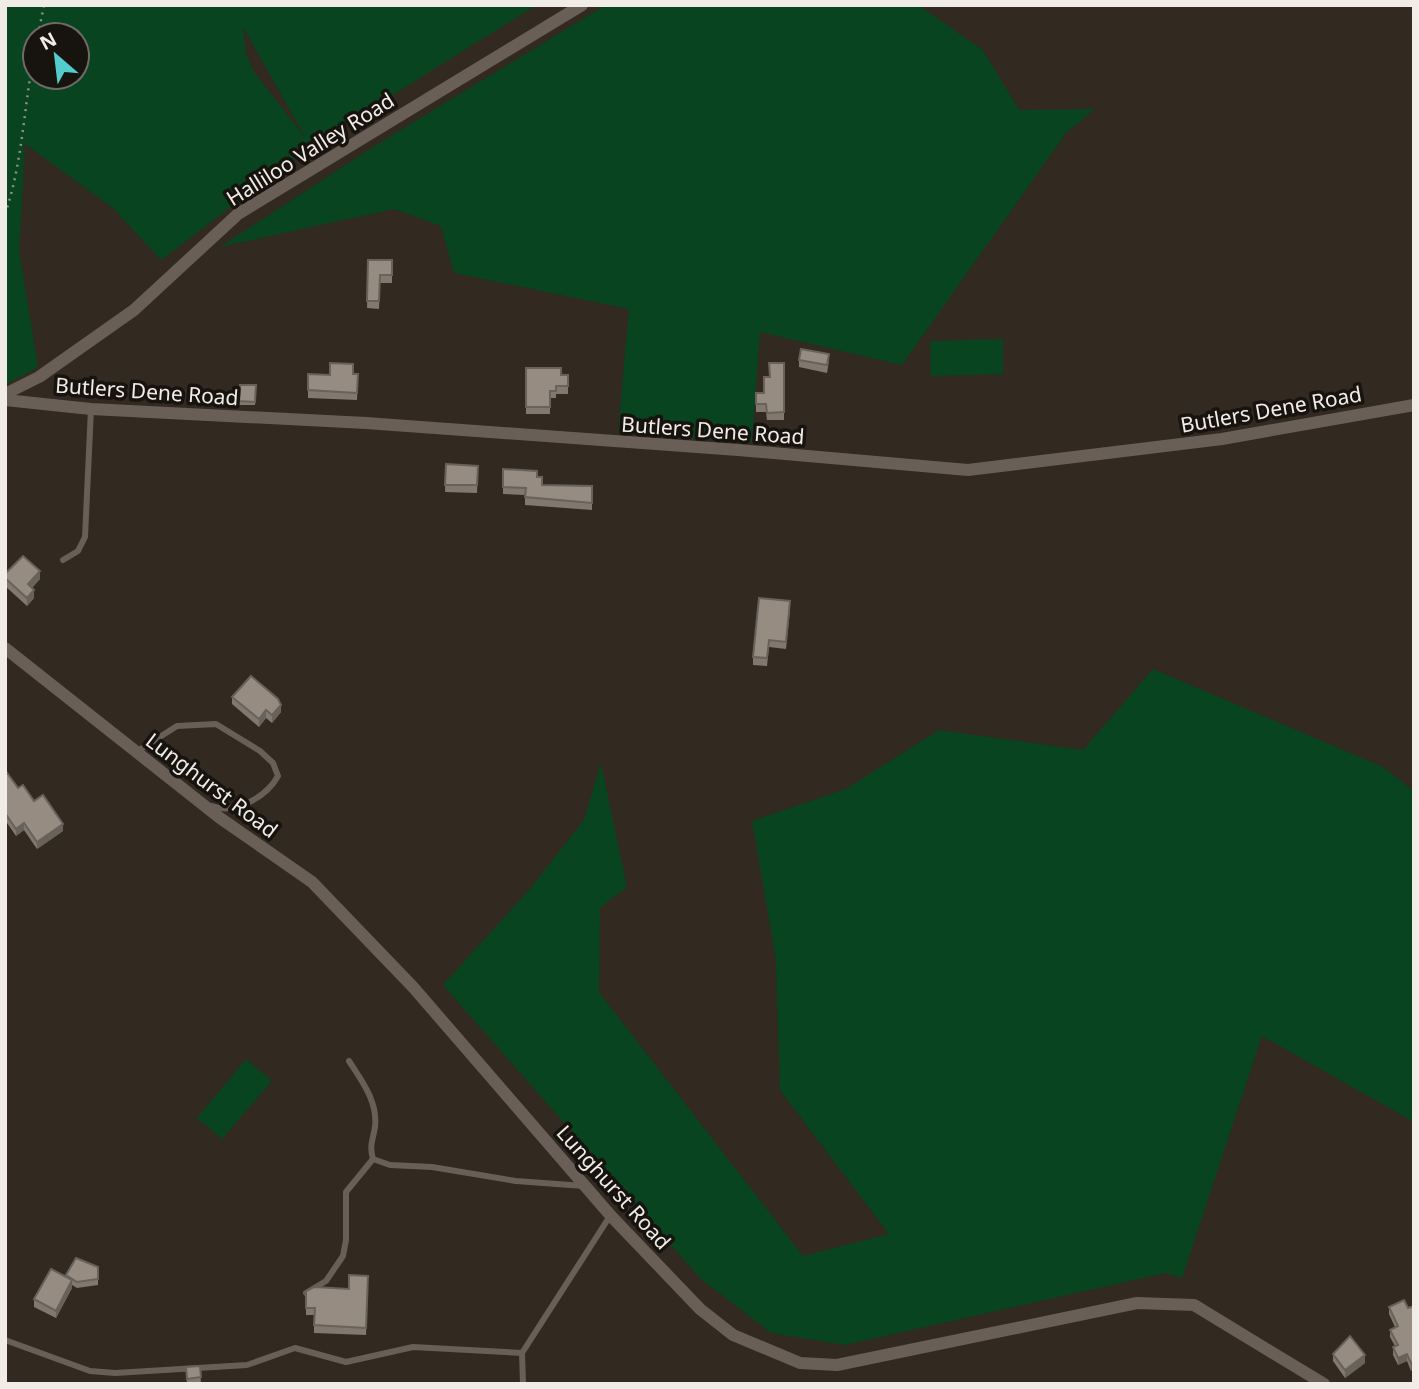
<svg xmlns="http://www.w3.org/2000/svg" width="1419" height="1389" font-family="'Noto Sans',sans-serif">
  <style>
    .green { fill: #08441f; fill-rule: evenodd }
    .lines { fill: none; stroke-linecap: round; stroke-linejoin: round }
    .path { stroke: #948d86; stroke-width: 2.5; stroke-dasharray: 2 5; stroke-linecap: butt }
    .service { stroke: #6a5f56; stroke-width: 6 }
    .minor { stroke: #6a5f56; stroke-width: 12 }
    .wall { fill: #81786f }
    .shaded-wall { fill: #69625a }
    .building { fill: #968c81; stroke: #69625a; stroke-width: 2 }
    .labels { text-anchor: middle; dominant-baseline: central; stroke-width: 7; stroke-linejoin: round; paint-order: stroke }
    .street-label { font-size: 21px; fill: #f2ece7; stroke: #17130f }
  </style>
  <rect width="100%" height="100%" fill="#322921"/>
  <!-- green -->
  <g class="green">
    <path d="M5 5H537L311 146 161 260 113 208 25 144 19 250 38 367 5 385ZM243 27 307 140 254 72 246 54ZM77 35V77H35V35Z"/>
    <path d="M606 5H918L983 50 1019 110 1095 109 1066 133 902 365 760 332 752 442 618 433 629 309 454 273 441 226 394 209 220 247 381 142Z"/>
    <path d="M1003 339V374L931 376 930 341Z"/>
    <path d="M1153 669 1383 767 1414 791V1122L1262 1036 1182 1278 1165 1273 845 1345 771 1333 701 1279 443 985 529 890 584 820 601 763 627 887 600 908 599 992 803 1256 889 1234 780 1090 776 960 752 821 846 789 939 730 1083 750Z"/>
    <path d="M246 1059 272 1081 222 1139 197 1118Z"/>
  </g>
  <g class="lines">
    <!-- path -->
    <g class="path">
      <path d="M38 35 44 5"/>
      <path d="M5 214C23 162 24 103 35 49"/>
    </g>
    <!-- service -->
    <g class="service">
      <path d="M63 560 78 551 85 537 91 409"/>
      <path d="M136 752 177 726 216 724 260 751 273 763 278 776C267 796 236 815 212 806"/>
      <path d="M349 1061C362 1081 378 1102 375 1127 373 1140 369 1145 373 1159L390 1165 432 1167 516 1181 584 1186"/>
      <path d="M306 1293 326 1281 343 1256 346 1240V1192L373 1159"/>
      <path d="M5 1340 90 1371 115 1373 247 1365 295 1348 346 1362 413 1347 522 1353"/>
      <path d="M523 1384 522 1353 610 1216"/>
    </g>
    <!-- minor -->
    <g class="minor">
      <path d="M5 394 39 377 134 310 238 214 582 5"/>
      <path d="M5 400 91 409 366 423 738 450 968 470 1222 439 1414 405"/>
      <path d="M5 648 220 818 312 882 413 987 611 1216 700 1309 733 1335 769 1350 800 1363 837 1365 1137 1303 1194 1305 1324 1384"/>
    </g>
  </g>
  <!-- wall -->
  <g class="wall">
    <path d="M368 260H392V283H380L379 309 367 308Z"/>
    <path d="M799 360 829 361 827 373 799 367Z"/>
    <path d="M784 363V420H767L766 412H756V393H764L770 377Z"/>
    <path d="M526 368 561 375H568V394H556V398H550V414H526Z"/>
    <path d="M308 374 330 375 358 374 357 400 308 398Z"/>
    <path d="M256 385 255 405H239V401Z"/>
    <path d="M446 464 478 466 477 493 445 492Z"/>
    <path d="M503 469 537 477 542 485 592 486V510L525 505V495L503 494Z"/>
    <path d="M5 574 40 579 32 588 34 598 27 606 5 586Z"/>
    <path d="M790 609 786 649 769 647 767 666 753 665V657Z"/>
    <path d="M232 697 281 712 272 723 266 718 259 727 232 704Z"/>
    <path d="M5 770 18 788 34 801 63 831 37 849 24 830 16 836 5 820Z"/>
    <path d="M98 1267V1285L77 1288 72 1285V1288L56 1318 34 1307V1299L66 1277V1275Z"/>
    <path d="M368 1276 366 1335 314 1333V1315H306V1291L349 1289Z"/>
    <path d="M1414 1306V1369L1411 1371 1407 1361 1398 1365 1393 1355V1347L1395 1346 1390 1337V1330L1395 1327 1389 1314V1307L1408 1308Z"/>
    <path d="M1333 1354 1365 1363 1345 1378 1333 1361Z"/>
    <path d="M200 1366 201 1384H187L186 1367Z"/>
  </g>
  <!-- shaded-wall -->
  <g class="shaded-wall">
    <path d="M40 571V579L28 591V584Z"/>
    <path d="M34 590V598L27 606V598Z"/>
    <path d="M281 705V712L272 723V715Z"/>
    <path d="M266 710V718L259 727V719Z"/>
    <path d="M24 823V830L16 836V829Z"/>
    <path d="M63 824V831L37 849V842Z"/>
    <path d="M72 1280V1288L56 1318V1311Z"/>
    <path d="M1407 1354V1361L1398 1365V1358Z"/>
    <path d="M1365 1355V1363L1345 1378V1370Z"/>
    <path d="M1414 1362V1369L1411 1371V1363Z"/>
  </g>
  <!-- building -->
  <g class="building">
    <path d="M368 260H392V275H380L379 301H367Z"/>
    <path d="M801 349 829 354 827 365 799 360Z"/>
    <path d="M330 363 353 364V374H358L357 393 308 390V374L330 375Z"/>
    <path d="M769 363H784V412L767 413 766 404H756V393H764V377H770Z"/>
    <path d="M526 368H561V375H568V386H556V391H550V407H526Z"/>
    <path d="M240 385H256L255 402 239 401Z"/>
    <path d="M446 464 478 466 477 485H445Z"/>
    <path d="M503 469 537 471V477H542V485L592 486V503L525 497 526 488 503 487Z"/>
    <path d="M23 556 40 571 28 584 34 590 27 598 5 578V574Z"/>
    <path d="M759 598 790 601 786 642 769 640 767 658 753 657Z"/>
    <path d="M251 676 278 699 281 705 272 715 266 710 259 719 232 697Z"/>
    <path d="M5 770 18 788 23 785 34 801 43 795 63 824 37 842 24 823 16 829 5 813Z"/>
    <path d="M76 1258 98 1267V1279L77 1282 66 1275Z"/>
    <path d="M51 1269 72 1280 56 1311 34 1299Z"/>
    <path d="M349 1275 368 1276 366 1328 314 1325 315 1308H306V1291L314 1287 349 1289Z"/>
    <path d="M1404 1300 1408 1308 1414 1306V1362L1411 1363 1407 1354 1398 1358 1393 1347 1398 1345 1390 1330 1398 1326 1389 1307Z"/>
    <path d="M1350 1336 1365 1355 1345 1370 1333 1354Z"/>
    <path d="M200 1366 201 1377 187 1379 186 1367Z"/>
  </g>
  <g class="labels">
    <!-- street labels -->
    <g class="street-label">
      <text transform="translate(310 149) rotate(-32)">Halliloo Valley Road</text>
      <text transform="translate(147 391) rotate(4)">Butlers Dene Road</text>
      <text transform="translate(1271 409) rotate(-10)">Butlers Dene Road</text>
      <text transform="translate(713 430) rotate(4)">Butlers Dene Road</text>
      <text transform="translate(212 785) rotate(37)">Lunghurst Road</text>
      <text transform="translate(614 1187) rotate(48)">Lunghurst Road</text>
    </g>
  </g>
  <!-- border -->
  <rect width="1419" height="1389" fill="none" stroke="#f2ece7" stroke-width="14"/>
  <!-- north arrow -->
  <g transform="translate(56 56) rotate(332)"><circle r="33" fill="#17130f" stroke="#6f6a65" stroke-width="2"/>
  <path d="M0-5L12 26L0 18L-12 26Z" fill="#52cdcc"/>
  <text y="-10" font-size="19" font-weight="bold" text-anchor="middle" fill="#f2ece7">N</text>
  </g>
</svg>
